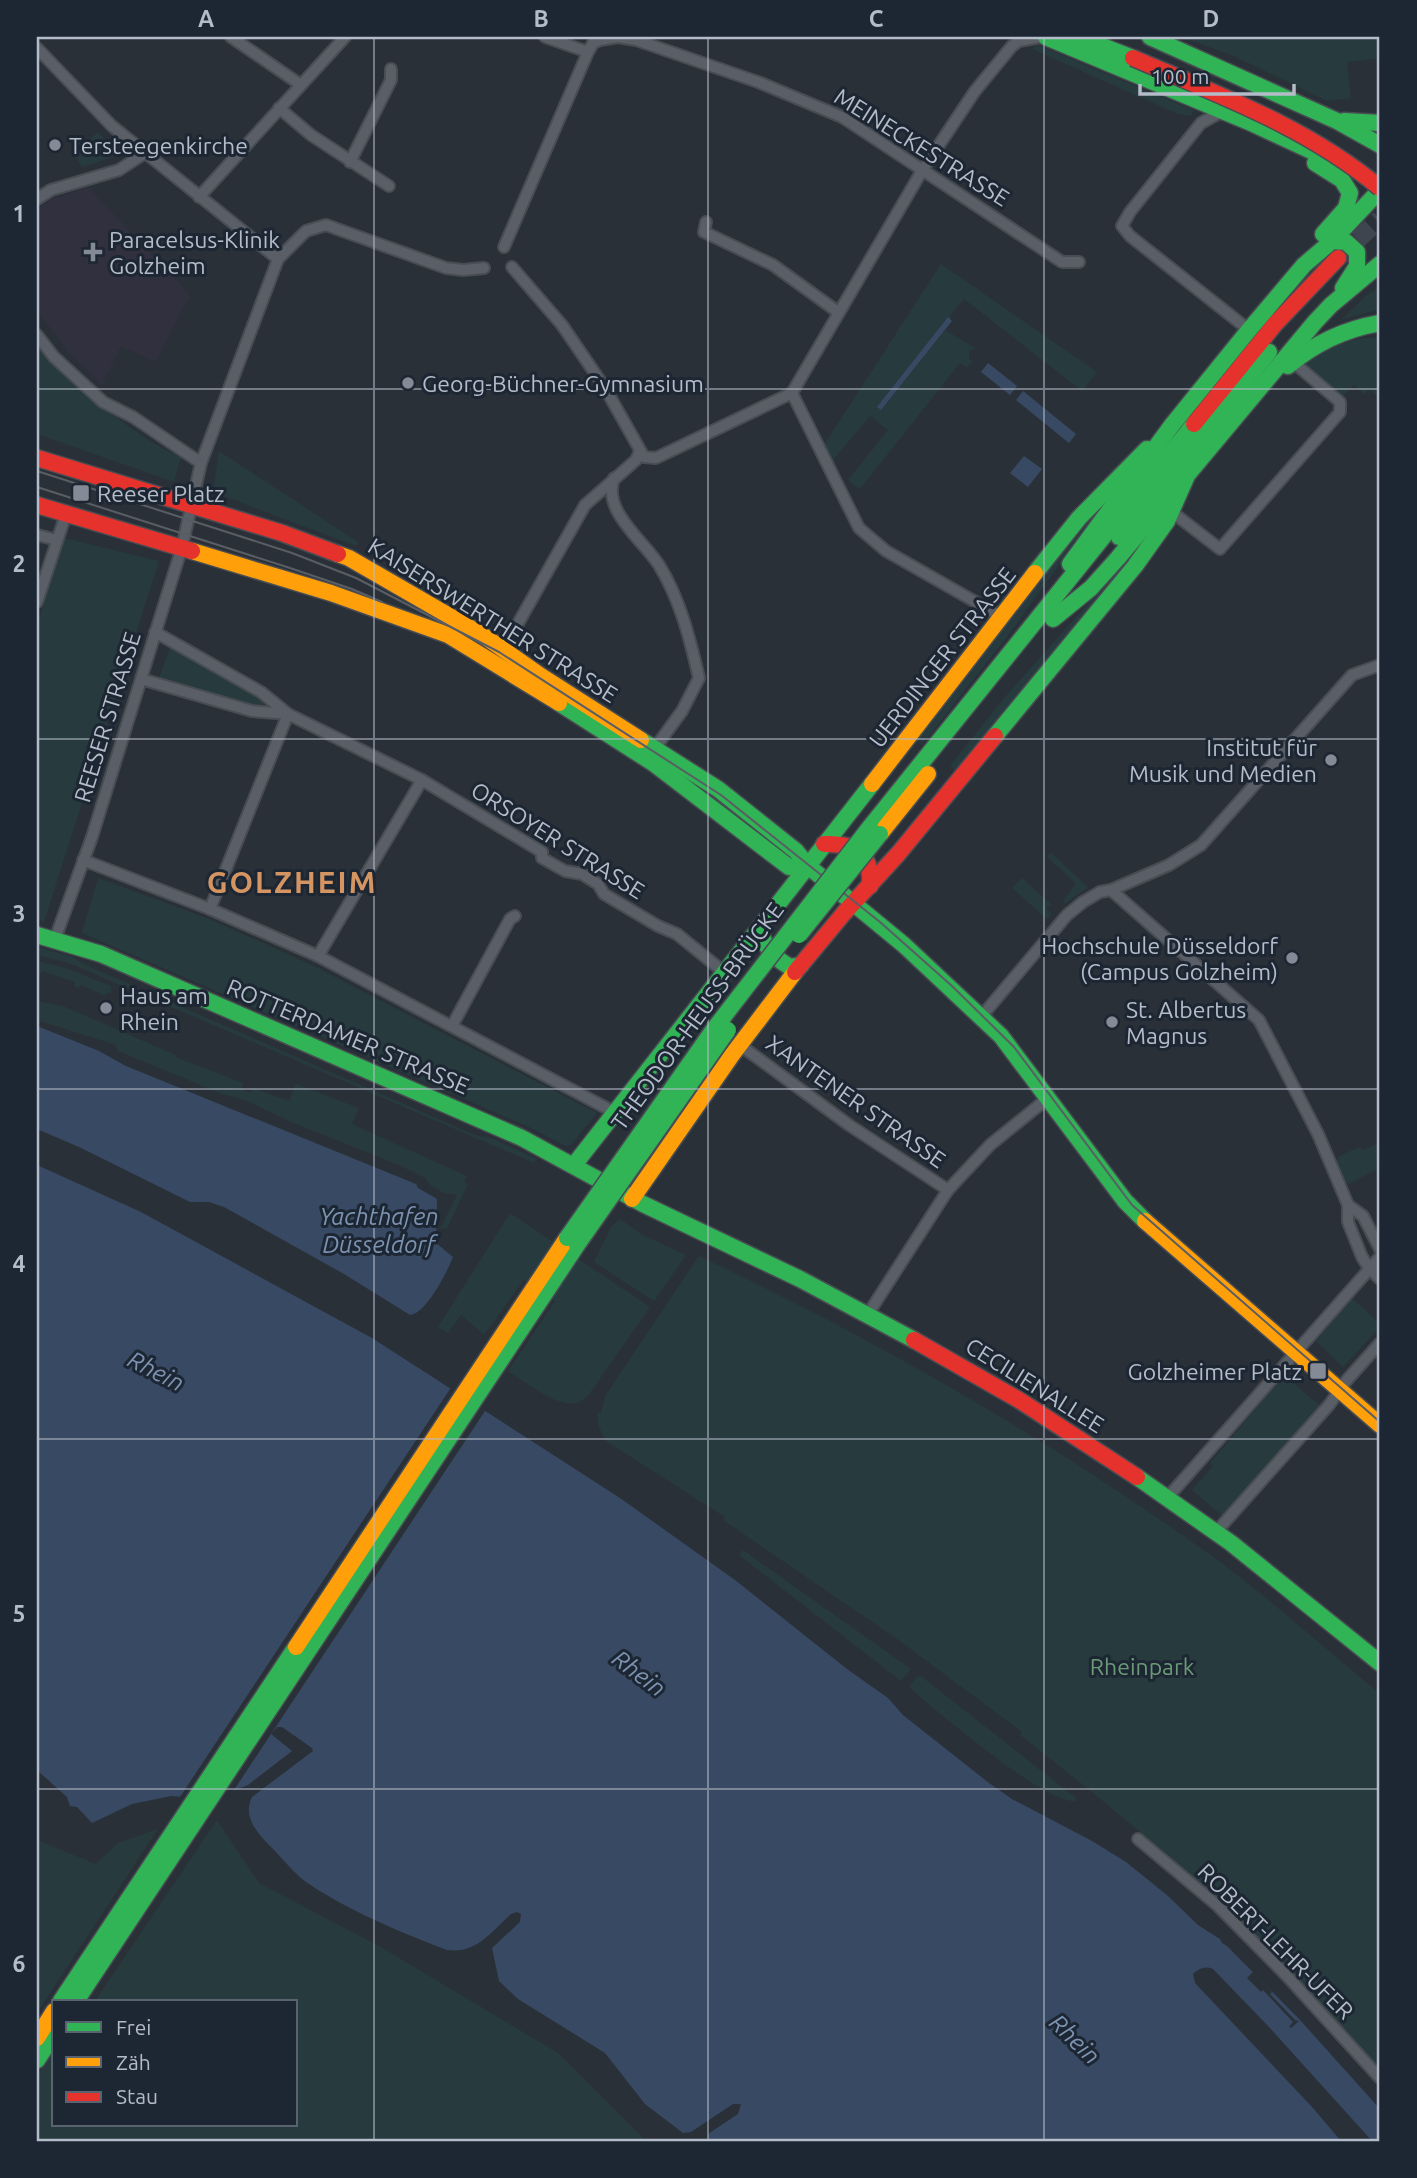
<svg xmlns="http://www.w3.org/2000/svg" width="1417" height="2178" font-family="Ubuntu,sans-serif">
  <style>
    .medical { fill: #31303e }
    .green { fill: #273a3e }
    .water { fill: #384963 }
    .pier { fill: #2a3038 }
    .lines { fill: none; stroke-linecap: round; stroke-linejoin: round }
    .primary-tunnel { stroke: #3f454e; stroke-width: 18; stroke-dasharray: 18 9; stroke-linecap: butt }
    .street-casing { stroke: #484c53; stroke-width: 14 }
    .fast-casing { stroke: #484c53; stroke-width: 19 }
    .slow-casing { stroke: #484c53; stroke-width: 19 }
    .jam-casing { stroke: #484c53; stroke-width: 19 }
    .street { stroke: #5a5e66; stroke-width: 10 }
    .fast { stroke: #30b455; stroke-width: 16 }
    .slow { stroke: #ff9f0a; stroke-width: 16 }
    .jam { stroke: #e5322d; stroke-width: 16 }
    .tram { stroke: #595d64; stroke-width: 2 }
    .fast-bridge-casing { stroke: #484c55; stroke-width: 19; stroke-linecap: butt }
    .jam-bridge-casing { stroke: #484c55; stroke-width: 19; stroke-linecap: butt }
    .fast-bridge { stroke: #30b455; stroke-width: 16 }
    .jam-bridge { stroke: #e5322d; stroke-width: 16 }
    .grid { fill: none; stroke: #b4bcc9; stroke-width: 2; stroke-opacity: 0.55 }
    .poi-dot { fill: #848b96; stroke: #1d2633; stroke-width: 2.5 }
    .labels { text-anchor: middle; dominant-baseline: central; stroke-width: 6; stroke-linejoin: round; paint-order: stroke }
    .poi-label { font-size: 23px; fill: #b4bcc9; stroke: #1d2633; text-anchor: start }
    .street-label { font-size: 23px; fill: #b4bcc9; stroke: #1d2633 }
    .park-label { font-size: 23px; fill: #6b9a76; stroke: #1d2633 }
    .water-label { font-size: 24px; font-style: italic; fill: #7c92b1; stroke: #1d2633 }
    .district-label { font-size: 30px; font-weight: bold; letter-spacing: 2px; fill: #d59563; stroke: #1d2633 }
    .neatline { fill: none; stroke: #b4bcc9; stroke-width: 2.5 }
    .grid-label { font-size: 23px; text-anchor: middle; font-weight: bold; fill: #b4bcc9 }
  </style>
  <rect width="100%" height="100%" fill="#2a3038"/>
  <!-- medical -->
  <path class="medical" d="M88 187 190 295 156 362 121 346 102 385 68 351 37 310V208L53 199Z"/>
  <!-- green -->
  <g class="green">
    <path d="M1182 37H1380V58L1347 62 1351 98 1327 101 1236 57Z"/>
    <path d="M1038 45 1193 110 1191 116 1178 114 1032 49Z"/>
    <path d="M98 132 115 152 113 157 82 167 71 150 81 141 85 144Z"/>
    <path d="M941 264 1097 372 1082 391 964 299 950 316 952 321 948 317 881 410 945 330 980 351 976 349 969 350V358L972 362 967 368 960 363 860 489 848 480 888 430 870 416 833 460 822 448Z"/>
    <path d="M1380 283V309L1341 320 1371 291 1373 292Z"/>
    <path d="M1364 338H1380V399L1369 389 1364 394 1354 385 1342 397 1305 367 1306 363C1324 350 1342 342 1364 338Z"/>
    <path d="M37 340C81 385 122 431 181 457L174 482 37 434Z"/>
    <path d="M219 451 358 542 356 546 213 492Z"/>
    <path d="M1106 500 1007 637 922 745 914 739 1068 540Z"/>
    <path d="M64 538 159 561 44 922 37 919V626Z"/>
    <path d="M1133 553 1136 554 958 773 950 766 1004 698Z"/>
    <path d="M170 648 263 698 265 703 260 706 159 678Z"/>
    <path d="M1051 853 1088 887 1064 904 1063 901 1076 883 1047 857Z"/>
    <path d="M98 878 207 918 314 966 597 1113 571 1145 566 1146 531 1128 82 933Z"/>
    <path d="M1022 878 1051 904 1046 909 1052 914 1047 919 1012 888Z"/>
    <path d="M37 947 70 956 95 969 475 1135 494 1139 537 1159 534 1163 69 963 37 955Z"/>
    <path d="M37 961 63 967 111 986V993H107L105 996 81 985 79 988 75 987V982L42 971 37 981Z"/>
    <path d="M37 1001 63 1006 176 1055 175 1057 243 1083 241 1089 250 1093 253 1088 289 1101 296 1084 359 1108 352 1124 467 1176 464 1182 468 1184 447 1228 440 1229 457 1195 444 1193 431 1186 425 1178 399 1165 289 1121 245 1100 222 1094 118 1051 116 1045 37 1020Z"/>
    <path d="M1380 1142V1159L1375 1162 1379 1168 1349 1184 1344 1182 1337 1162 1338 1157 1359 1147 1364 1150Z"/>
    <path d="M510 1213 650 1307 590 1393C586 1397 582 1402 576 1403 557 1408 524 1381 508 1371L555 1301 524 1280 484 1335 461 1315 448 1333 438 1327Z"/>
    <path d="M620 1219 643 1235 686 1255 654 1301 594 1262 611 1227Z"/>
    <path d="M699 1256C880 1341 1054 1442 1216 1559 1273 1601 1326 1649 1380 1694V2068L1290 1972 1292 1969C1206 1885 1115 1809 1020 1735L1022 1732 900 1641 723 1520 725 1517 606 1441 599 1427 597 1413H601L605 1396Z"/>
    <path d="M1352 1298 1380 1324V1327L1343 1367 1316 1341Z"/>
    <path d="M1284 1375 1319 1405 1223 1516 1192 1490 1213 1466 1210 1463Z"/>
    <path d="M743 1550 911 1669 901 1681 739 1555Z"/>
    <path d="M921 1676 1076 1798V1801C1046 1805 935 1710 909 1687L917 1677Z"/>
    <path d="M217 1820 259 1883 379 1946 558 2053 646 2141H37V2076L54 2049V2124H296V2001H95Z"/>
    <path d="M158 1829 37 2013V1840L96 1864 118 1843Z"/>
  </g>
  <!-- water -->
  <g class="water">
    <path d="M948 317 952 321 881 410 877 407Z"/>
    <path d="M988 363 1017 386 1010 395 981 372Z"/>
    <path d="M1023 391 1076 434 1069 443 1016 400Z"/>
    <path d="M1024 456 1042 469 1028 487 1010 473Z"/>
    <path d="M37 1026 99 1051 126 1066 416 1184 418 1188 437 1199 436 1243 453 1257C447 1272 426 1314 410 1315L344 1274 224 1207 209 1202H190L79 1147 37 1129Z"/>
    <path d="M37 1165 141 1212 372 1338 620 1498 735 1580 847 1669 888 1698 903 1715 989 1783 1012 1799 1092 1841 1126 1862 1168 1896 1198 1925 1220 1939 1222 1943 1227 1946 1300 2020 1380 2109V2141H1372L1269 2027 1213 1969C1205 1966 1199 1968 1193 1974L1195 1983 1313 2108 1341 2141H708V2134L738 2114 741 2104H733L691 2132 683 2133 645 2104 605 2053 518 1999 499 1981 492 1948 520 1922 521 1914 517 1912 511 1914C491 1932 476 1954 447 1950 402 1933 345 1909 306 1882 294 1873 283 1859 272 1848 258 1834 242 1817 252 1797L313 1751 312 1748 282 1727H277L271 1734 292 1751 248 1785 225 1794 201 1798 171 1796 132 1804 92 1823 77 1807 70 1806 67 1797 37 1770Z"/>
  </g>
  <!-- pier -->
  <g class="pier">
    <path d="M452 1386 487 1408 230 1796 201 1802 178 1800Z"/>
    <path d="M1253 1972 1272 1992 1270 1994 1295 2020 1299 2021 1291 2028 1289 2027 1293 2022 1263 1990 1261 1992 1247 1978Z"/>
  </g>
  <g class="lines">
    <!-- primary-tunnel -->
    <path class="primary-tunnel" d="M1338 258 1380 219"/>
    <!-- street casing -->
    <g class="street-casing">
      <g id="street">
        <path d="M231 37 301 85"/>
        <path d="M545 37 588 52 593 43 600 40 618 37 636 40 758 82 842 117 1062 262H1079"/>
        <path d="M37 48 112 126 278 259 306 231 326 225 446 268 463 270 484 268"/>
        <path d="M279 108 311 135 389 186"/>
        <path d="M1223 111 1201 123 1130 212 1122 226 1130 236 1249 330"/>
        <path d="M350 162 391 80V69"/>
        <path d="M199 197 345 37"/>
        <path d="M37 199 51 190 119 170 145 153"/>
        <path d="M706 222 704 232 773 265 838 312"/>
        <path d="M504 247 588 52"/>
        <path d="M512 267 562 325 605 388 644 457 656 458 792 393 923 169 975 91 1012 46 1019 41 1041 37"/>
        <path d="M37 335 54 357 103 402 133 417 201 463"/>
        <path d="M792 393 859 528 886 551 1002 617"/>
        <path d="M614 478C602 511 642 539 659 565 680 599 690 639 699 678L682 711 655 748"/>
        <path d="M1172 512 1220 549 1340 412V402L1293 362"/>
        <path d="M37 535 57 540"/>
        <path d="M37 602 66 514"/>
        <path d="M155 632 261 692 288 714 422 780 542 852V858L565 871 582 874 598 884 604 894 658 926 677 934 725 973"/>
        <path d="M503 650 585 505 636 460 640 451"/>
        <path d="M141 679 252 711 288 714"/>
        <path d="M83 860 210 909 318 956 614 1112"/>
        <path d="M1111 890 1259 1020 1318 1134 1348 1205V1222L1362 1257 1369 1268 1380 1279"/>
        <path d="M210 909 288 714"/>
        <path d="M55 939 92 837 141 679 182 547 201 463 278 259"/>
        <path d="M318 956 422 780"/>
        <path d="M981 1017 1067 915 1083 902 1100 892 1111 890 1169 865 1201 845 1352 675 1380 665"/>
        <path d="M452 1026 510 919 515 916"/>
        <path d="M740 1045 849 1125 948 1190"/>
        <path d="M1348 1205 1363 1216 1380 1249"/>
        <path d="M868 1314 948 1190 990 1145 1048 1098"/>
        <path d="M1168 1497 1380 1257"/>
        <path d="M1216 1532 1329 1405 1347 1380 1380 1343"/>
        <path d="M1138 1839 1218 1906 1287 1976 1380 2078"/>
      </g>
    </g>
    <!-- fast casing -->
    <g class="fast-casing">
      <g id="fast">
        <path d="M1046 37 1249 122 1335 162"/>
        <path d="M1079 37 1133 58"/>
        <path d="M1150 37 1337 121 1380 145"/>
        <path d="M1344 121 1380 123"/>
        <path d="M1315 163 1342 180 1350 193 1346 208 1323 234"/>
        <path d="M1332 241 1346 242 1357 252V266L1343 288"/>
        <path d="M1288 366C1315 343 1345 329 1380 323"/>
        <path d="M1119 537 1269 352"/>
        <path d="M1070 564 1172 425 1249 330 1304 265 1332 241 1380 190"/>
        <path d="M1035 573 1079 518 1147 449"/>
        <path d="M1053 619 1091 588 1118 558 1315 322 1331 305 1380 264"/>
        <path d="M559 703 653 763 789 867 808 866"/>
        <path d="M995 736 1135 566 1167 521 1186 478"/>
        <path d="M641 740 718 789 796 851 808 866 904 945 1001 1036 1125 1201 1145 1221"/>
        <path d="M870 827 1194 424"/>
        <path d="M760 929C764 947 774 958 790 967L801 965"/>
        <path d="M37 935 101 954 522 1138 643 1204 800 1279 914 1340"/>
        <path d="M574 1165 872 784"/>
        <path d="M1137 1477 1231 1543 1380 1663"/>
        <path d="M61 2001 296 1647"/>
        <path d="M76 2001 577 1245"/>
        <path d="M37 2060 54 2034"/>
      </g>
    </g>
    <!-- slow casing -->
    <g class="slow-casing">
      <g id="slow">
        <path d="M192 551 331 593 448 635 559 703"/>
        <path d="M338 554 349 558 484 636 541 676 641 740"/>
        <path d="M872 784 1035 573"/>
        <path d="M880 834 928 774"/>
        <path d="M632 1199 732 1055 795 972"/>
        <path d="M1145 1221 1380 1425"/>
        <path d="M296 1647 567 1238"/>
        <path d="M37 2038 54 2011"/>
      </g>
    </g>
    <!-- jam casing -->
    <g class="jam-casing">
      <g id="jam">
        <path d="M1194 424 1275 324 1338 258"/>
        <path d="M37 458 282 533 338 554"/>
        <path d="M37 505 192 551"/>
        <path d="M824 844C855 843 872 853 870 886"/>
        <path d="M795 972 844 913 898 854 995 736"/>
        <path d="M914 1340 1019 1400 1137 1477"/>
      </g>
    </g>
    <!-- street -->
    <use href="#street" class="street"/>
    <!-- fast -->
    <use href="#fast" class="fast"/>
    <!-- slow -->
    <use href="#slow" class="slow"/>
    <!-- jam -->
    <use href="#jam" class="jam"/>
    <!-- tram -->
    <g class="tram">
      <path d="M37 471 292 553 356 578 499 652 721 795 880 922 952 986 1014 1047 1132 1205 1380 1422"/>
      <path d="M37 487 287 567 352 589 382 602"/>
    </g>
    <!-- fast-bridge casing -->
    <g class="fast-bridge-casing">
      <g id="fast-bridge">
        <path d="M799 935 880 834"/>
        <path d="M567 1238 714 1029 870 827"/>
        <path d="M577 1245 728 1030"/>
      </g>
    </g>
    <!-- jam-bridge casing -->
    <g class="jam-bridge-casing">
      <path id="jam-bridge" d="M1133 58C1219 95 1307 127 1380 188"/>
    </g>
    <!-- fast-bridge -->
    <use href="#fast-bridge" class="fast-bridge"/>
    <!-- jam-bridge -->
    <use href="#jam-bridge" class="jam-bridge"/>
  </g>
  <!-- grid -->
  <path class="grid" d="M374 37V2141M708 37V2141M1044 37V2141M37 389H1380M37 739H1380M37 1089H1380M37 1439H1380M37 1789H1380"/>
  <!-- markers -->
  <g class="poi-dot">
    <circle cx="55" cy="145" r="7"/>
    <path d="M89.5 241.5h7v7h7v7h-7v7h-7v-7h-7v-7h7z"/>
    <circle cx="408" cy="383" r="7"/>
    <rect x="72" y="484" width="18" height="18" rx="3.5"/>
    <circle cx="1331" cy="760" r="7"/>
    <circle cx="1292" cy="958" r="7"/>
    <circle cx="106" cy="1008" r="7"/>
    <circle cx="1112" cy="1022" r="7"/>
    <rect x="1309" y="1362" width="18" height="18" rx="3.5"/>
  </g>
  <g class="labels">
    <!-- poi labels -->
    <g class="poi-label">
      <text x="69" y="145">Tersteegenkirche</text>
      <text x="109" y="239">Paracelsus-Klinik<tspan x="109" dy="26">Golzheim</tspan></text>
      <text x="422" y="383">Georg-Büchner-Gymnasium</text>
      <text x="97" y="493">Reeser Platz</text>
      <text x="1317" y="747" text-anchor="end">Institut für<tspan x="1317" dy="26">Musik und Medien</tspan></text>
      <text x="1278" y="945" text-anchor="end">Hochschule Düsseldorf<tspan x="1278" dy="26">(Campus Golzheim)</tspan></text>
      <text x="120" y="995">Haus am<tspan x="120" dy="26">Rhein</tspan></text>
      <text x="1126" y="1009">St. Albertus<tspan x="1126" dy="26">Magnus</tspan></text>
      <text x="1302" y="1371" text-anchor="end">Golzheimer Platz</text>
    </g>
    <!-- street labels -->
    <g class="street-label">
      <text transform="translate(922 147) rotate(32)">MEINECKESTRASSE</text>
      <text transform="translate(493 620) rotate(32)">KAISERSWERTHER STRASSE</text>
      <text transform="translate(942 657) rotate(-52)">UERDINGER STRASSE</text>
      <text transform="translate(107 717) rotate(-73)">REESER STRASSE</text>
      <text transform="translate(558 840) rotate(32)">ORSOYER STRASSE</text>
      <text transform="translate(697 1016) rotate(-54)">THEODOR-HEUSS-BRÜCKE</text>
      <text transform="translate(348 1036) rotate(23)">ROTTERDAMER STRASSE</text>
      <text transform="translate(856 1101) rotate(35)">XANTENER STRASSE</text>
      <text transform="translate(1035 1385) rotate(32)">CECILIENALLEE</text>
      <text transform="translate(1276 1941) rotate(45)">ROBERT-LEHR-UFER</text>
    </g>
    <!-- park labels -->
    <g class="park-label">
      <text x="1142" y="1666">Rheinpark</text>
    </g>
    <!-- water labels -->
    <g class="water-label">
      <text x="379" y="1216">Yachthafen<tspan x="379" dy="28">Düsseldorf</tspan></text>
      <text transform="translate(156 1371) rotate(27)">Rhein</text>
      <text transform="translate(639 1673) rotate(37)">Rhein</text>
      <text transform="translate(1075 2039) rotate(44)">Rhein</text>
    </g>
    <!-- district labels -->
    <g class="district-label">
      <text x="292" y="882">GOLZHEIM</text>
    </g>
  </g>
  <!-- border -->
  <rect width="1417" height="2178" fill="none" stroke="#1d2633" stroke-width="77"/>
  <!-- legend -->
  <rect x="52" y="2000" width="245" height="126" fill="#1d2633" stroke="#59626f" stroke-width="2"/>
  <rect x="66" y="2022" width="35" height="10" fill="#30b455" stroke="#59626f" stroke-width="2"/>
  <text x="116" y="2035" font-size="21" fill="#b4bcc9">Frei</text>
  <rect x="66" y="2057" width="35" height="10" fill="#ff9f0a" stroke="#59626f" stroke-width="2"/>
  <text x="116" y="2070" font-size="21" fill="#b4bcc9">Zäh</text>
  <rect x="66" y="2092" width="35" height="10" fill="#e5322d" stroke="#59626f" stroke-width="2"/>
  <text x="116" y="2104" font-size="21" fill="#b4bcc9">Stau</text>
  <!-- scale -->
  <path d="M1140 84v10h154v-10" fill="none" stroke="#b4bcc9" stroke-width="3.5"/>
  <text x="1151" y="84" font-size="21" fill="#b4bcc9" stroke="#1d2633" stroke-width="5" paint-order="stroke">100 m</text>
  <rect x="38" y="38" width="1340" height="2102" class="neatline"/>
  <g class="grid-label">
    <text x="206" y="27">A</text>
    <text x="541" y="27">B</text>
    <text x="876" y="27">C</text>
    <text x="1211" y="27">D</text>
    <text x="19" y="222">1</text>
    <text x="19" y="572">2</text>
    <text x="19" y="922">3</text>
    <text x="19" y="1272">4</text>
    <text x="19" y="1622">5</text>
    <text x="19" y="1972">6</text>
  </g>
</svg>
